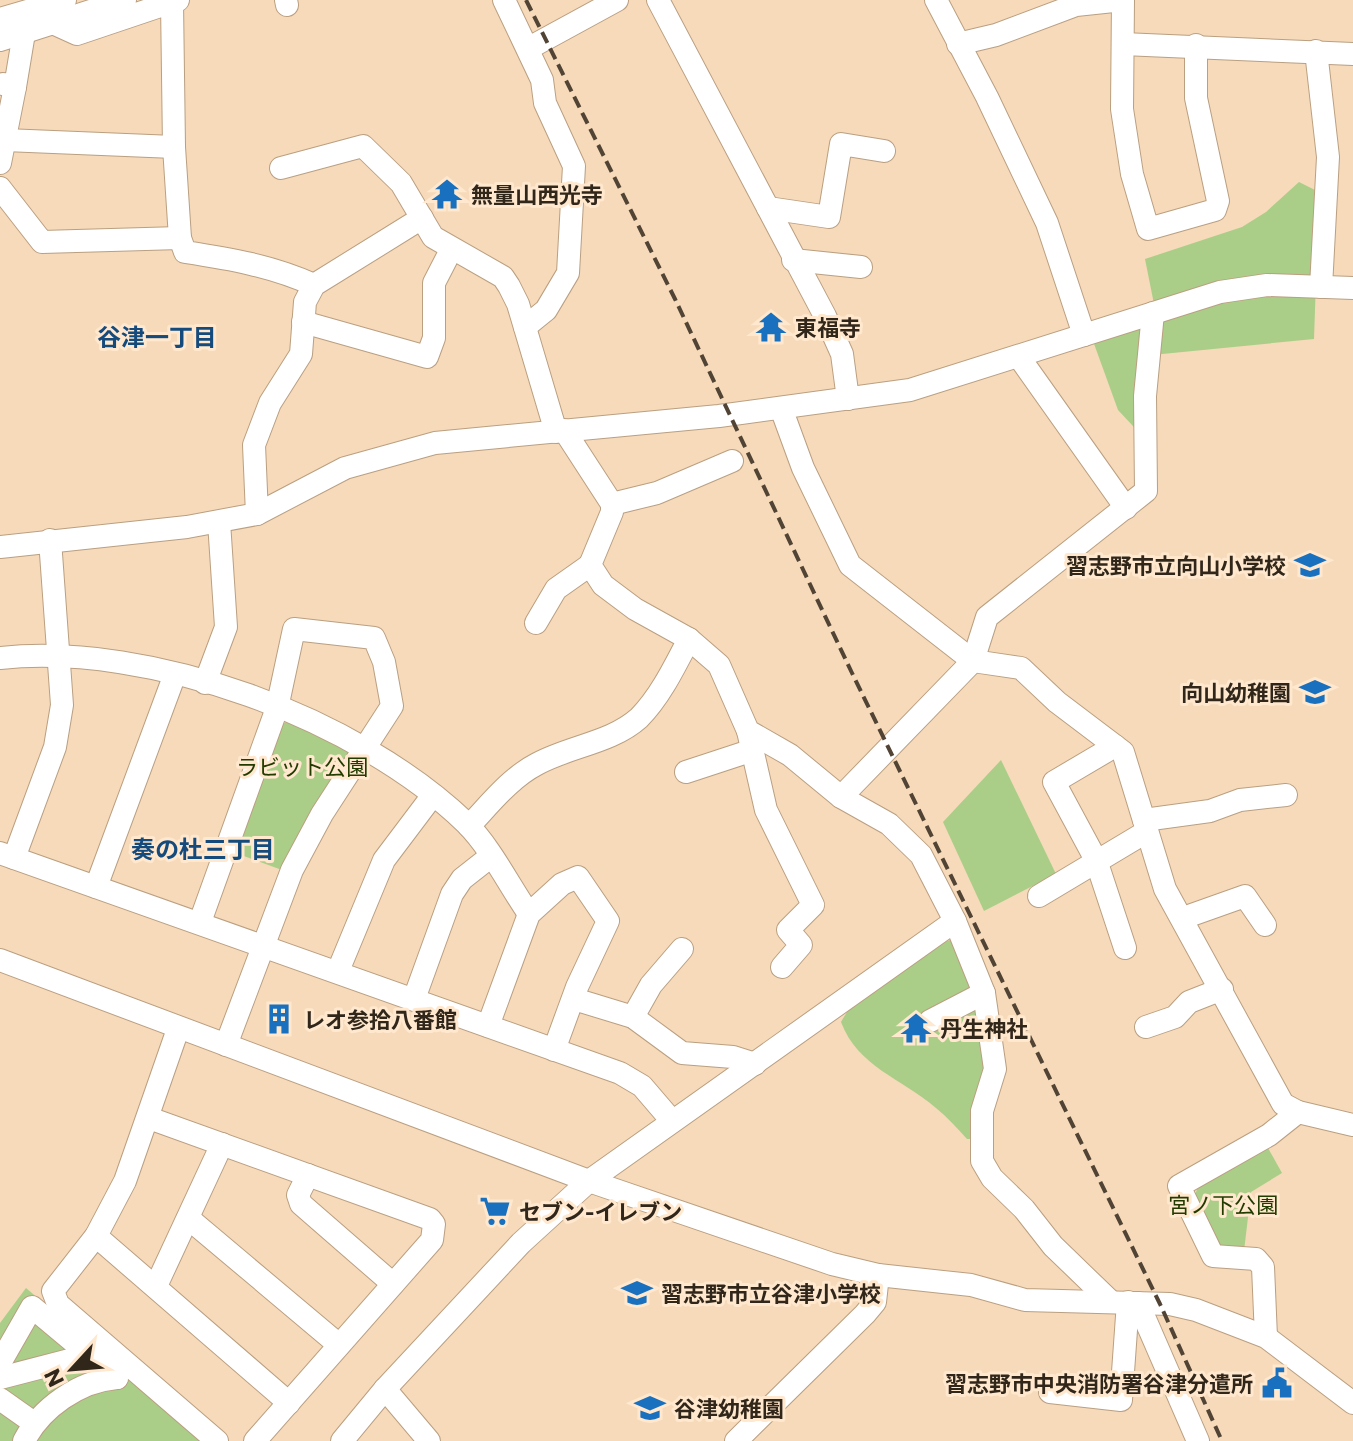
<svg xmlns="http://www.w3.org/2000/svg" width="1353" height="1441" font-family="Commissioner,'Noto Sans JP',sans-serif">
  <style>
    .green { fill: #aace88 }
    .lines { fill: none; stroke-linecap: round; stroke-linejoin: round }
    .minor-casing { stroke: #ba9f81; stroke-width: 24 }
    .minor { stroke: #fff; stroke-width: 22 }
    .rail { stroke: #524435; stroke-width: 4; stroke-dasharray: 12 6; stroke-linecap: butt }
    .labels { text-anchor: middle; dominant-baseline: central; stroke-width: 6; stroke-linejoin: round; paint-order: stroke }
    .poi-label { font-size: 22px; font-weight: bold; fill: #31261a; stroke: #ffe8ce; text-anchor: start }
    .park-label { font-size: 22px; fill: #223b00; stroke: #ffe8ce }
    .neighbourhood-label { font-size: 24px; font-weight: bold; fill: #154a7c; stroke: #ffe8ce }
  </style>
  <rect width="100%" height="100%" fill="#f6daba"/>
  <!-- green -->
  <g class="green">
    <path d="M1299 182 1319 192 1314 339 1152 355 1146 440 1118 410 1093 341 1154 304 1145 259 1242 227 1266 212Z"/>
    <path d="M292 720 347 742 349 755 282 870 233 852 278 725Z"/>
    <path d="M1001 760 1056 874 984 911 943 822Z"/>
    <path d="M955 938 993 1021 978 1139H967C957 1128 947 1117 936 1108 901 1078 858 1067 841 1022 862 983 914 953 955 938Z"/>
    <path d="M1268 1148 1282 1173 1251 1192 1244 1251 1221 1247 1192 1202 1198 1187Z"/>
    <path d="M26 1288 205 1441H0V1323Z"/>
  </g>
  <g class="lines">
    <!-- minor casing -->
    <g class="minor-casing">
      <g id="minor">
        <path d="M286 0 287 5"/>
        <path d="M504 0 542 80 545 103 574 166 568 273 546 310 525 327"/>
        <path d="M658 0 825 316 842 354 848 399"/>
        <path d="M936 0 987 97 1047 223 1084 335"/>
        <path d="M1123 0 1122 109 1132 174 1148 229 1215 210 1218 201 1196 98V45"/>
        <path d="M172 2 174 147 180 238 185 252C231 259 272 266 314 285"/>
        <path d="M0 19 65 0"/>
        <path d="M55 24 77 34 178 0"/>
        <path d="M0 40 125 0"/>
        <path d="M958 44 996 35 1076 5 1123 0"/>
        <path d="M1123 44 1353 54"/>
        <path d="M529 48 617 0"/>
        <path d="M1316 51 1328 157 1321 287"/>
        <path d="M3 84 15 87 24 33"/>
        <path d="M5 140 174 147"/>
        <path d="M0 163 15 87"/>
        <path d="M281 168 363 146 401 183 433 237 503 277 509 286 518 304 556 432"/>
        <path d="M0 188 42 242 180 238"/>
        <path d="M768 208 829 217 841 144 884 151"/>
        <path d="M793 260 861 267"/>
        <path d="M303 322 427 357 434 338V283L451 250"/>
        <path d="M1019 357 1126 508"/>
        <path d="M781 408 803 468 850 565 973 661 1021 668 1057 702 1123 752 1165 889 1283 1104 1298 1112 1353 1125"/>
        <path d="M564 430 612 504V512L590 565 603 585 635 609 689 639 719 665 748 731 790 755 841 797 889 824 921 855 955 921 984 993 995 1069 982 1111V1161L992 1178 1024 1209 1053 1246 1111 1302"/>
        <path d="M612 504 657 493 732 461"/>
        <path d="M257 514 254 445 270 403 301 354 305 302 314 285 422 218"/>
        <path d="M0 547 187 527 257 514 345 468 435 443 719 416 910 390 1220 292 1267 285 1353 288"/>
        <path d="M536 623 556 589 590 565"/>
        <path d="M0 658C151 642 357 718 466 823 491 848 509 885 529 914"/>
        <path d="M205 683 226 627 219 522"/>
        <path d="M748 731 766 810 813 905 788 930 801 945 782 967"/>
        <path d="M1115 746 1054 782 1096 860 1125 948"/>
        <path d="M686 772 750 751"/>
        <path d="M841 797 973 661 987 617 1146 491 1145 396 1153 313"/>
        <path d="M1144 820 1210 811 1240 800 1286 795"/>
        <path d="M469 826C490 804 510 778 537 764 570 746 611 743 639 718 660 697 675 666 689 639"/>
        <path d="M0 853 620 1073 642 1086 672 1121"/>
        <path d="M14 858 55 747 62 705 50 540"/>
        <path d="M96 887 175 674"/>
        <path d="M1039 896 1146 832"/>
        <path d="M1183 918 1245 896 1265 925"/>
        <path d="M200 922 277 708 294 629 374 638 384 662 392 706 322 814 292 870 226 1045"/>
        <path d="M0 960 589 1181 832 1264 878 1275 971 1285 1025 1300 1170 1304 1196 1310 1266 1337 1353 1403"/>
        <path d="M338 971 384 860 433 795"/>
        <path d="M414 999 452 894 462 879 490 857"/>
        <path d="M574 999 633 1017 682 1053 733 1057 755 1064"/>
        <path d="M633 1017 651 985 682 949"/>
        <path d="M930 1021 984 993"/>
        <path d="M488 1026 529 914 562 884 578 877 608 921 577 987 554 1050"/>
        <path d="M1146 1027 1175 1017 1189 1002 1222 989"/>
        <path d="M178 1029 125 1181 96 1236 53 1291 58 1304 217 1441"/>
        <path d="M149 1118 430 1219 434 1224 432 1240 255 1441"/>
        <path d="M308 1175 298 1195 301 1204 393 1284"/>
        <path d="M188 1218 339 1345"/>
        <path d="M96 1236 289 1403"/>
        <path d="M156 1286 222 1144"/>
        <path d="M1138 1303 1198 1441"/>
        <path d="M1266 1337 1263 1267 1256 1259 1213 1256 1179 1186 1269 1135 1298 1112"/>
        <path d="M0 1363 32 1307 117 1378"/>
        <path d="M0 1378 89 1355"/>
        <path d="M385 1389 429 1441"/>
        <path d="M1050 1392 1121 1400 1128 1302"/>
        <path d="M0 1399 34 1423"/>
        <path d="M24 1441C41 1408 79 1381 117 1378"/>
        <path d="M342 1441 385 1389 521 1243 589 1181 955 921"/>
        <path d="M736 1441 865 1314 875 1302 878 1275"/>
      </g>
    </g>
    <!-- minor -->
    <use href="#minor" class="minor"/>
    <!-- rail -->
    <path class="rail" d="M526 0 675 299 852 673 1160 1304 1222 1441"/>
  </g>
  <!-- icons -->
  <defs>
    <g id="temple-bare" transform="scale(2.4)"><path d="M0-6L5-2H3V0L6.5 2.5H4V6H1.5V3h-3V6H-4V2.5H-6.5L-3 0V-2H-5Z" fill="#1870be" stroke="#ffe8ce" stroke-width="2.5" paint-order="stroke"/></g>
    <g id="school-bare" transform="scale(2.4)"><path d="M0-5L7-2L0 1L-7-2ZM-4 1L0 2.5L4 1V4Q0 6-4 4Z" fill="#1870be" stroke="#ffe8ce" stroke-width="2.5" paint-order="stroke"/></g>
    <g id="building-bare" transform="scale(2.4)"><path d="M-4-6H4V6H1V3H-1V6H-4ZM-2.5-4.3h1.7v1.8h-1.7ZM.8-4.3h1.7v1.8H.8ZM-2.5-1h1.7V.8h-1.7ZM.8-1h1.7V.8H.8Z" fill="#1870be" stroke="#ffe8ce" stroke-width="2.5" paint-order="stroke"/></g>
    <g id="supermarket-bare" transform="scale(2.4)"><path d="M-6-5.5h2.5l.6 2H6L4.5 2H-2.5L-4.4-4H-6ZM-1.5 3.2a1.3 1.3 0 1 0 .1 0ZM3 3.2a1.3 1.3 0 1 0 .1 0Z" fill="#1870be" stroke="#ffe8ce" stroke-width="2.5" paint-order="stroke"/></g>
    <g id="civic-bare" transform="scale(2.4)"><path d="M-.6-6.5H3V-4.5H.6V-3L4-1V1h2V6H-6V1h2V-1L-.6-3ZM-1.2 2.5V6h2.4V2.5Z" fill="#1870be" stroke="#ffe8ce" stroke-width="2.5" paint-order="stroke"/></g>
  </defs>
  <g fill-rule="evenodd">
    <use href="#temple-bare" x="447" y="194"/>
    <use href="#temple-bare" x="771" y="327"/>
    <use href="#school-bare" x="1310" y="565"/>
    <use href="#school-bare" x="1315" y="692"/>
    <use href="#building-bare" x="279" y="1019"/>
    <use href="#temple-bare" x="916" y="1028"/>
    <use href="#supermarket-bare" x="495" y="1211"/>
    <use href="#school-bare" x="637" y="1293"/>
    <use href="#civic-bare" x="1277" y="1383"/>
    <use href="#school-bare" x="650" y="1408"/>
  </g>
  <g class="labels">
    <!-- poi labels -->
    <g class="poi-label">
      <text x="471" y="194">無量山西光寺</text>
      <text x="795" y="327">東福寺</text>
      <text x="1286" y="565" text-anchor="end">習志野市立向山小学校</text>
      <text x="1291" y="692" text-anchor="end">向山幼稚園</text>
      <text x="303" y="1019">レオ参拾八番館</text>
      <text x="940" y="1028">丹生神社</text>
      <text x="519" y="1211">セブン-イレブン</text>
      <text x="661" y="1293">習志野市立谷津小学校</text>
      <text x="1253" y="1383" text-anchor="end">習志野市中央消防署谷津分遣所</text>
      <text x="674" y="1408">谷津幼稚園</text>
    </g>
    <!-- park labels -->
    <g class="park-label">
      <text x="302" y="766">ラビット公園</text>
      <text x="1223" y="1204">宮ノ下公園</text>
    </g>
    <!-- neighbourhood labels -->
    <g class="neighbourhood-label">
      <text x="157" y="336">谷津一丁目</text>
      <text x="203" y="848">奏の杜三丁目</text>
    </g>
  </g>
  <!-- north arrow -->
  <g transform="translate(72 1369) rotate(244)" stroke="#ffe8ce" stroke-width="6" paint-order="stroke">
  <path d="M0-6L14 30L0 20L-14 30Z" fill="#31261a"/>
  <text y="-12" font-size="22" font-weight="bold" text-anchor="middle" fill="#31261a">N</text>
  </g>
</svg>
